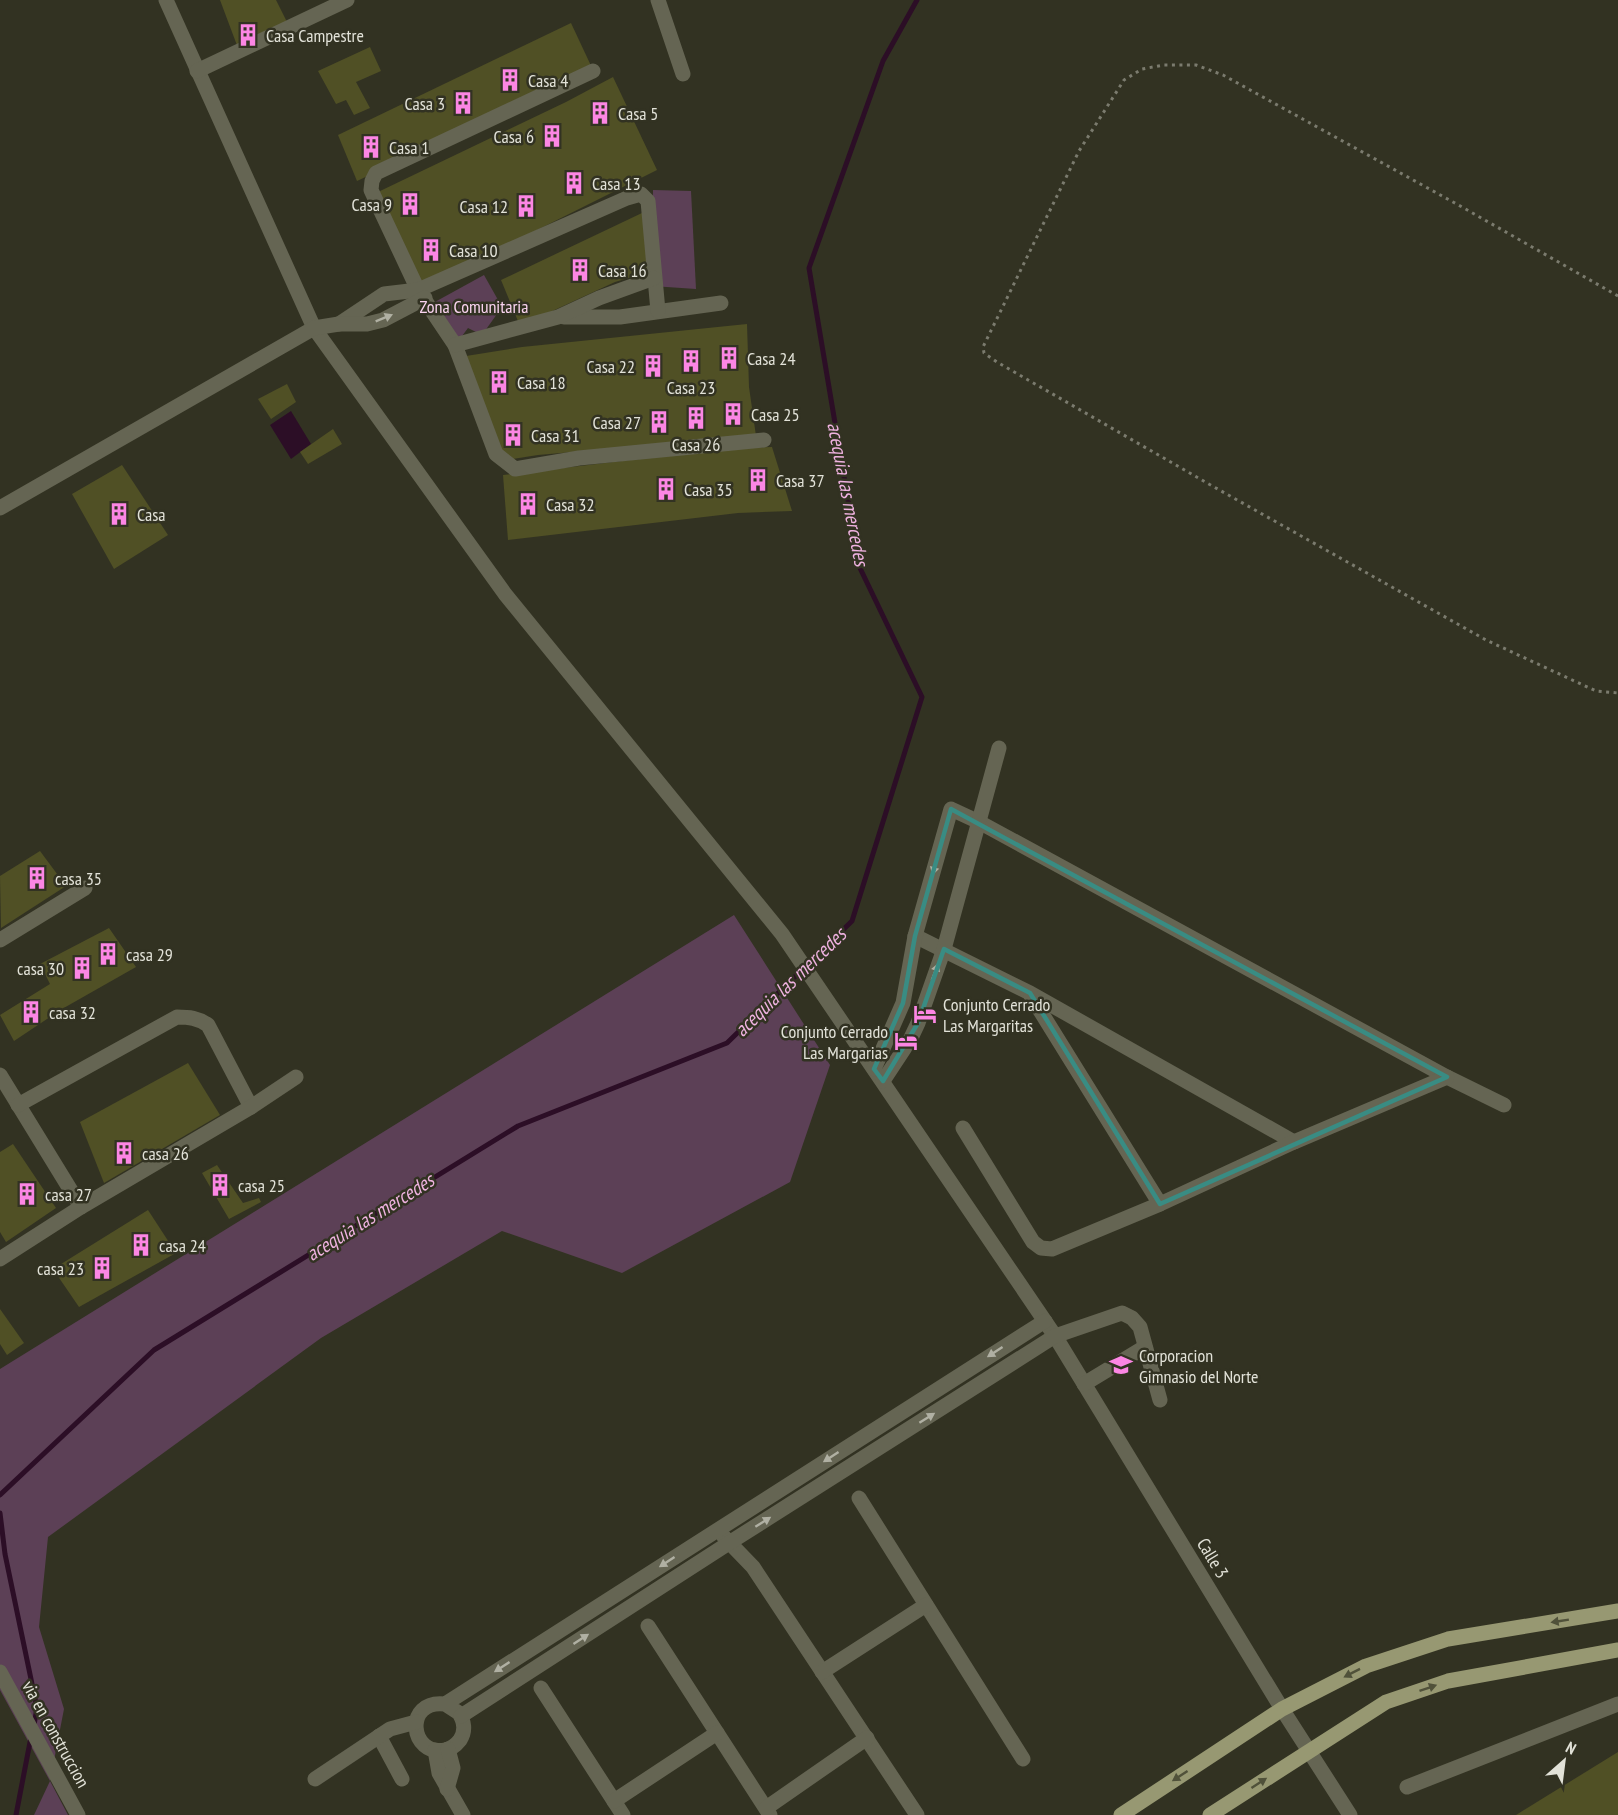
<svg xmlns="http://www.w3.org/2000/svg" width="1618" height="1815" font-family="'PT Sans Narrow',sans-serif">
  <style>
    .green { fill: #5c4056 }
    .water { fill: #2c0e26 }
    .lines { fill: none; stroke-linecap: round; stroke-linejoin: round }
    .stream { stroke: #2c0e26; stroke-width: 5 }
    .building { fill: #505025 }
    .path { stroke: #7b7b6e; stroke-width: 3; stroke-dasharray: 3 4.5; stroke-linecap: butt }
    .minor { stroke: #656553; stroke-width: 15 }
    .major { stroke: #979872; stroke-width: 15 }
    .oneway { fill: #b0b0a3 }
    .oneway2 { fill: #50513a }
    .marked { fill: none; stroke: #398c83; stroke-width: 4.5; stroke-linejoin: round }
    .labels { text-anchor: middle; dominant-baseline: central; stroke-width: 5; stroke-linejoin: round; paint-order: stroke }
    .poi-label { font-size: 18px; fill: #e2e2d8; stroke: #323222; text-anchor: start }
    .park-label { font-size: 18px; fill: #f9d3ef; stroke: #323222 }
    .street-label { font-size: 18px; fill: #e2e2d8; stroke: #323222 }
    .water-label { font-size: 20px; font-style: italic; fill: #efb2e0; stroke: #323222 }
  </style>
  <rect width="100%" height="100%" fill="#323222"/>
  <!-- green -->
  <g class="green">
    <path d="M653 190 691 191 696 289 652 286Z"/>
    <path d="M484 275 502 307 482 335 468 328 459 340 433 303Z"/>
    <path d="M734 915 830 1065 790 1182 622 1273 502 1231 321 1338 48 1537 39 1627 64 1709 50 1781 68 1815H34L50 1781 0 1690V1369Z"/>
  </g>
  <!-- water -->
  <path class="water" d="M291 411 311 444 291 459 270 425Z"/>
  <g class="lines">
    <!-- stream -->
    <g class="stream">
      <path d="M0 1495 154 1350 518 1126 727 1043 852 921 922 697 859 566 809 268 883 61 917 0"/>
      <path d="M0 1513 5 1554 37 1708 34 1725"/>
      <path d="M16 1815 31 1737"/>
    </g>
  </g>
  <!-- building -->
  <g class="building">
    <path d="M220 0H276L287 22 238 48Z"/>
    <path d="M571 23 593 70 357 181 338 135Z"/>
    <path d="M370 47 381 71 356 82 370 108 354 115 346 100 336 104 318 71Z"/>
    <path d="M613 77 657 170 513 242 418 284 378 192 566 102Z"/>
    <path d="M642 213 652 271 615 282 520 326 501 280Z"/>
    <path d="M747 324 749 387 756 436 538 455 507 460 484 415 466 356 522 347Z"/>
    <path d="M287 384 296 402 271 419 258 399Z"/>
    <path d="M333 429 342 444 308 464 300 452Z"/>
    <path d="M772 447 792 511 738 513 508 540 503 475 732 448Z"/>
    <path d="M122 465 168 535 114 569 72 494Z"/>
    <path d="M40 851 66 886 1 928 0 876Z"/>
    <path d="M109 928 136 967 62 1009 14 1041 0 1015 50 984 40 964Z"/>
    <path d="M188 1063 220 1115 104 1183 80 1122Z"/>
    <path d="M13 1144 56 1208 6 1242 0 1232V1152Z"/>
    <path d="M217 1165 243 1203 259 1198 261 1202 229 1219 202 1173Z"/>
    <path d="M148 1210 176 1253 79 1307 53 1269Z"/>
    <path d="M0 1309 24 1343 7 1355 0 1344Z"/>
    <path d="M1618 1752V1815H1516Z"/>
  </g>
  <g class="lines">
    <!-- path -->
    <path class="path" d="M1618 296 1462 207 1223 75 1196 65H1164L1142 69 1124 80 1079 151 983 347 984 353 997 362 1207 483 1486 640 1596 691 1618 693"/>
    <!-- minor -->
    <g class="minor">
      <path d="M166 0 314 328 505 594 782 934 1055 1336 1282 1709 1350 1815"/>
      <path d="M658 0 683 74"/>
      <path d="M197 71 347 0"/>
      <path d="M593 71 376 173 372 181 371 190 418 290 455 345 496 454 515 469 579 458 764 440"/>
      <path d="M564 317H620L721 303"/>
      <path d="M339 324 384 294 418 290 627 198 641 194 648 201 658 311"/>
      <path d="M455 345 558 317 599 298 654 278"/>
      <path d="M0 508 314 328 339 324H367L383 320 425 298"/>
      <path d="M915 936 1030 993 1294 1142"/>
      <path d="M0 940 85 888"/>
      <path d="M1031 996 1160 1204"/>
      <path d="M874 1069 903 1003 915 936 951 809 979 822 1447 1077 1504 1105"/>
      <path d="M0 1075 81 1207"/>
      <path d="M883 1081 910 1040 918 1023 944 949 999 748"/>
      <path d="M18 1105 177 1017C189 1017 198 1018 208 1025L251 1107"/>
      <path d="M963 1128 1033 1242 1041 1248 1052 1249 1160 1204 1294 1142 1447 1077"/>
      <path d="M0 1259 81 1207 251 1107 296 1077"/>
      <path d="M1084 1384 1145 1347"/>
      <path d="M859 1498 1023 1759"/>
      <path d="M724 1537 753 1567 917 1815"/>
      <path d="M648 1626 770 1815"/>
      <path d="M0 1672 78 1815"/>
      <path d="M822 1672 926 1605"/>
      <path d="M541 1688 623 1815"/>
      <path d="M445 1704 459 1713C464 1721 466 1731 460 1740 456 1745 451 1749 445 1750 410 1757 403 1699 445 1704L1045 1321"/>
      <path d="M461 1716 729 1543 1055 1336 1122 1313 1132 1318 1140 1327 1160 1400"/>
      <path d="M379 1736 402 1779"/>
      <path d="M435 1750 439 1773 463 1815"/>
      <path d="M315 1779 390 1729 416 1722"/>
      <path d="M1407 1787 1618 1704"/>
      <path d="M447 1789 453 1768 448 1749"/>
      <path d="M614 1801 717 1733"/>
      <path d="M766 1808 867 1738"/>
    </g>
    <!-- major -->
    <g class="major">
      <path d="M1121 1815 1282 1709 1366 1666 1448 1639 1618 1611"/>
      <path d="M1210 1815 1386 1702 1448 1681 1618 1650"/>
    </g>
  </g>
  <!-- one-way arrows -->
  <defs><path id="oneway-solid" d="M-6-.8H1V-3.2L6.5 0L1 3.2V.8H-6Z" transform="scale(1.5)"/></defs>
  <g class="oneway">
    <use href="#oneway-solid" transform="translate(384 318) rotate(-22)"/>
    <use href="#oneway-solid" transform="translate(935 866) rotate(106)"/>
    <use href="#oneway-solid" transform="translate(935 972) rotate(-69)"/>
    <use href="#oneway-solid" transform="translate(995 1352) rotate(147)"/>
    <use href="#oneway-solid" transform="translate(927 1418) rotate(-32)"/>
    <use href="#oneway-solid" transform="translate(831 1457) rotate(147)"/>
    <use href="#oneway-solid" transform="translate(763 1522) rotate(-32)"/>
    <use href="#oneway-solid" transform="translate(667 1562) rotate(147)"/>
    <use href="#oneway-solid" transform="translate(581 1639) rotate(-33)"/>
    <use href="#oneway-solid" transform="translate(502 1667) rotate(147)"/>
  </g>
  <g class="oneway2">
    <use href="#oneway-solid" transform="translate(1560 1621) rotate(171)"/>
    <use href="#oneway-solid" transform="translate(1352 1673) rotate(153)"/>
    <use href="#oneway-solid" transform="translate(1428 1688) rotate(-19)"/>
    <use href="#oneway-solid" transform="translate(1180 1776) rotate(147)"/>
    <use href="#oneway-solid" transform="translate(1259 1783) rotate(-33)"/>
  </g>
  <!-- marked area -->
  <path class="marked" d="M951 809 1447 1077 1160 1204 1030 993 944 949 918 1023 883 1081 874 1069 903 1003 915 936Z"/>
  <!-- icons -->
  <defs>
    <g id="building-bare" transform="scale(1.8)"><path d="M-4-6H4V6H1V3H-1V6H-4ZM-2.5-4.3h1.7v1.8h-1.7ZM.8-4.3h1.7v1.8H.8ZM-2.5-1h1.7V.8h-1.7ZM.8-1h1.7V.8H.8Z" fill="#fc86e4" stroke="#323222" stroke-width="2.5" paint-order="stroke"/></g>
    <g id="hotel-bare" transform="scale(1.8)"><path d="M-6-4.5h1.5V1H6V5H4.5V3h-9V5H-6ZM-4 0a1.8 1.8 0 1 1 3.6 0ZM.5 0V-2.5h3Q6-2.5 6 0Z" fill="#fc86e4" stroke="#323222" stroke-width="2.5" paint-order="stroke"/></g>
    <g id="school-bare" transform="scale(1.8)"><path d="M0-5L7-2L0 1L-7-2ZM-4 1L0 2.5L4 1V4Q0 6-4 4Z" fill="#fc86e4" stroke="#323222" stroke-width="2.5" paint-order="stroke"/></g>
  </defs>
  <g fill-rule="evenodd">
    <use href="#building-bare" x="248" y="35"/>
    <use href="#building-bare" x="510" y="80"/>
    <use href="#building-bare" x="463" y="103"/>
    <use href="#building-bare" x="600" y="113"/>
    <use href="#building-bare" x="552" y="136"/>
    <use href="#building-bare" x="371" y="147"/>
    <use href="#building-bare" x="574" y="183"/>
    <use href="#building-bare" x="410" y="204"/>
    <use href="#building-bare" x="526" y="206"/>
    <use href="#building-bare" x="431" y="250"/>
    <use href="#building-bare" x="580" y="270"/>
    <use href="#building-bare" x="729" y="358"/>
    <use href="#building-bare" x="691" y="361"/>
    <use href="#building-bare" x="653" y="366"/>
    <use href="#building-bare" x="499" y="382"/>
    <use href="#building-bare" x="733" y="414"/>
    <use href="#building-bare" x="696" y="418"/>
    <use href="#building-bare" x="659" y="422"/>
    <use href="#building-bare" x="513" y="435"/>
    <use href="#building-bare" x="758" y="480"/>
    <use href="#building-bare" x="666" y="489"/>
    <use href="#building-bare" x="528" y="504"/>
    <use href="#building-bare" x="119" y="514"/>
    <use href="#building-bare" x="37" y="878"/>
    <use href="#building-bare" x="108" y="954"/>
    <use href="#building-bare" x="82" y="968"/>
    <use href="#building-bare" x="31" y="1012"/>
    <use href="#hotel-bare" x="925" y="1014"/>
    <use href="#hotel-bare" x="906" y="1041"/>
    <use href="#building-bare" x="124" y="1153"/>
    <use href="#building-bare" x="220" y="1185"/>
    <use href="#building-bare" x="27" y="1194"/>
    <use href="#building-bare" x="141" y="1245"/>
    <use href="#building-bare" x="102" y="1268"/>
    <use href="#school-bare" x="1121" y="1365"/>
  </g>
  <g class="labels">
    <!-- poi labels -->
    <g class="poi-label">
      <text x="266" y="35">Casa Campestre</text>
      <text x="528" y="80">Casa 4</text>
      <text x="445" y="103" text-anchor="end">Casa 3</text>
      <text x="618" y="113">Casa 5</text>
      <text x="534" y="136" text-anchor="end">Casa 6</text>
      <text x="389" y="147">Casa 1</text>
      <text x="592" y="183">Casa 13</text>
      <text x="392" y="204" text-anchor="end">Casa 9</text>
      <text x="508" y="206" text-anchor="end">Casa 12</text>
      <text x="449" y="250">Casa 10</text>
      <text x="598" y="270">Casa 16</text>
      <text x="747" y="358">Casa 24</text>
      <text x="635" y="366" text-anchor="end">Casa 22</text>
      <text x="517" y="382">Casa 18</text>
      <text x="691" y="387" text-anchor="middle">Casa 23</text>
      <text x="751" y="414">Casa 25</text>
      <text x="641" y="422" text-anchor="end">Casa 27</text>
      <text x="531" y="435">Casa 31</text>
      <text x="696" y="444" text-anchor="middle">Casa 26</text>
      <text x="776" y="480">Casa 37</text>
      <text x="684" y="489">Casa 35</text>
      <text x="546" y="504">Casa 32</text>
      <text x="137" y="514">Casa</text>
      <text x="55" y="878">casa 35</text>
      <text x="126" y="954">casa 29</text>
      <text x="64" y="968" text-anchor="end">casa 30</text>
      <text x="943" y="1004">Conjunto Cerrado<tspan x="943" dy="21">Las Margaritas</tspan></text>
      <text x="49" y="1012">casa 32</text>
      <text x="888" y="1031" text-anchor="end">Conjunto Cerrado<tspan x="888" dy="21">Las Margarias</tspan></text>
      <text x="142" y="1153">casa 26</text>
      <text x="238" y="1185">casa 25</text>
      <text x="45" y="1194">casa 27</text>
      <text x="159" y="1245">casa 24</text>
      <text x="84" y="1268" text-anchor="end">casa 23</text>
      <text x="1139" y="1355">Corporacion<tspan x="1139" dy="21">Gimnasio del Norte</tspan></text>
    </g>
    <!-- park labels -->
    <g class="park-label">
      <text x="474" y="306">Zona Comunitaria</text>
    </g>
    <!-- street labels -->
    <g class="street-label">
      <text transform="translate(1213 1558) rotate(59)">Calle 3</text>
      <text transform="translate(56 1734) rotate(61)">via en construccion</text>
    </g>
    <!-- water labels -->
    <g class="water-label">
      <text transform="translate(848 494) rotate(79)">acequia las mercedes</text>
      <text transform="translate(790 982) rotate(-44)">acequia las mercedes</text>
      <text transform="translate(370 1217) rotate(-32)">acequia las mercedes</text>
    </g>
  </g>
  <!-- north arrow -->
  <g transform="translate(1564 1761) rotate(28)" stroke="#323222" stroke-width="4.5" paint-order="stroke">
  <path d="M0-4.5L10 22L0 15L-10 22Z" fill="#e2e2d8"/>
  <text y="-9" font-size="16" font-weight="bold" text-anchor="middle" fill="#e2e2d8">N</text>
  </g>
</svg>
